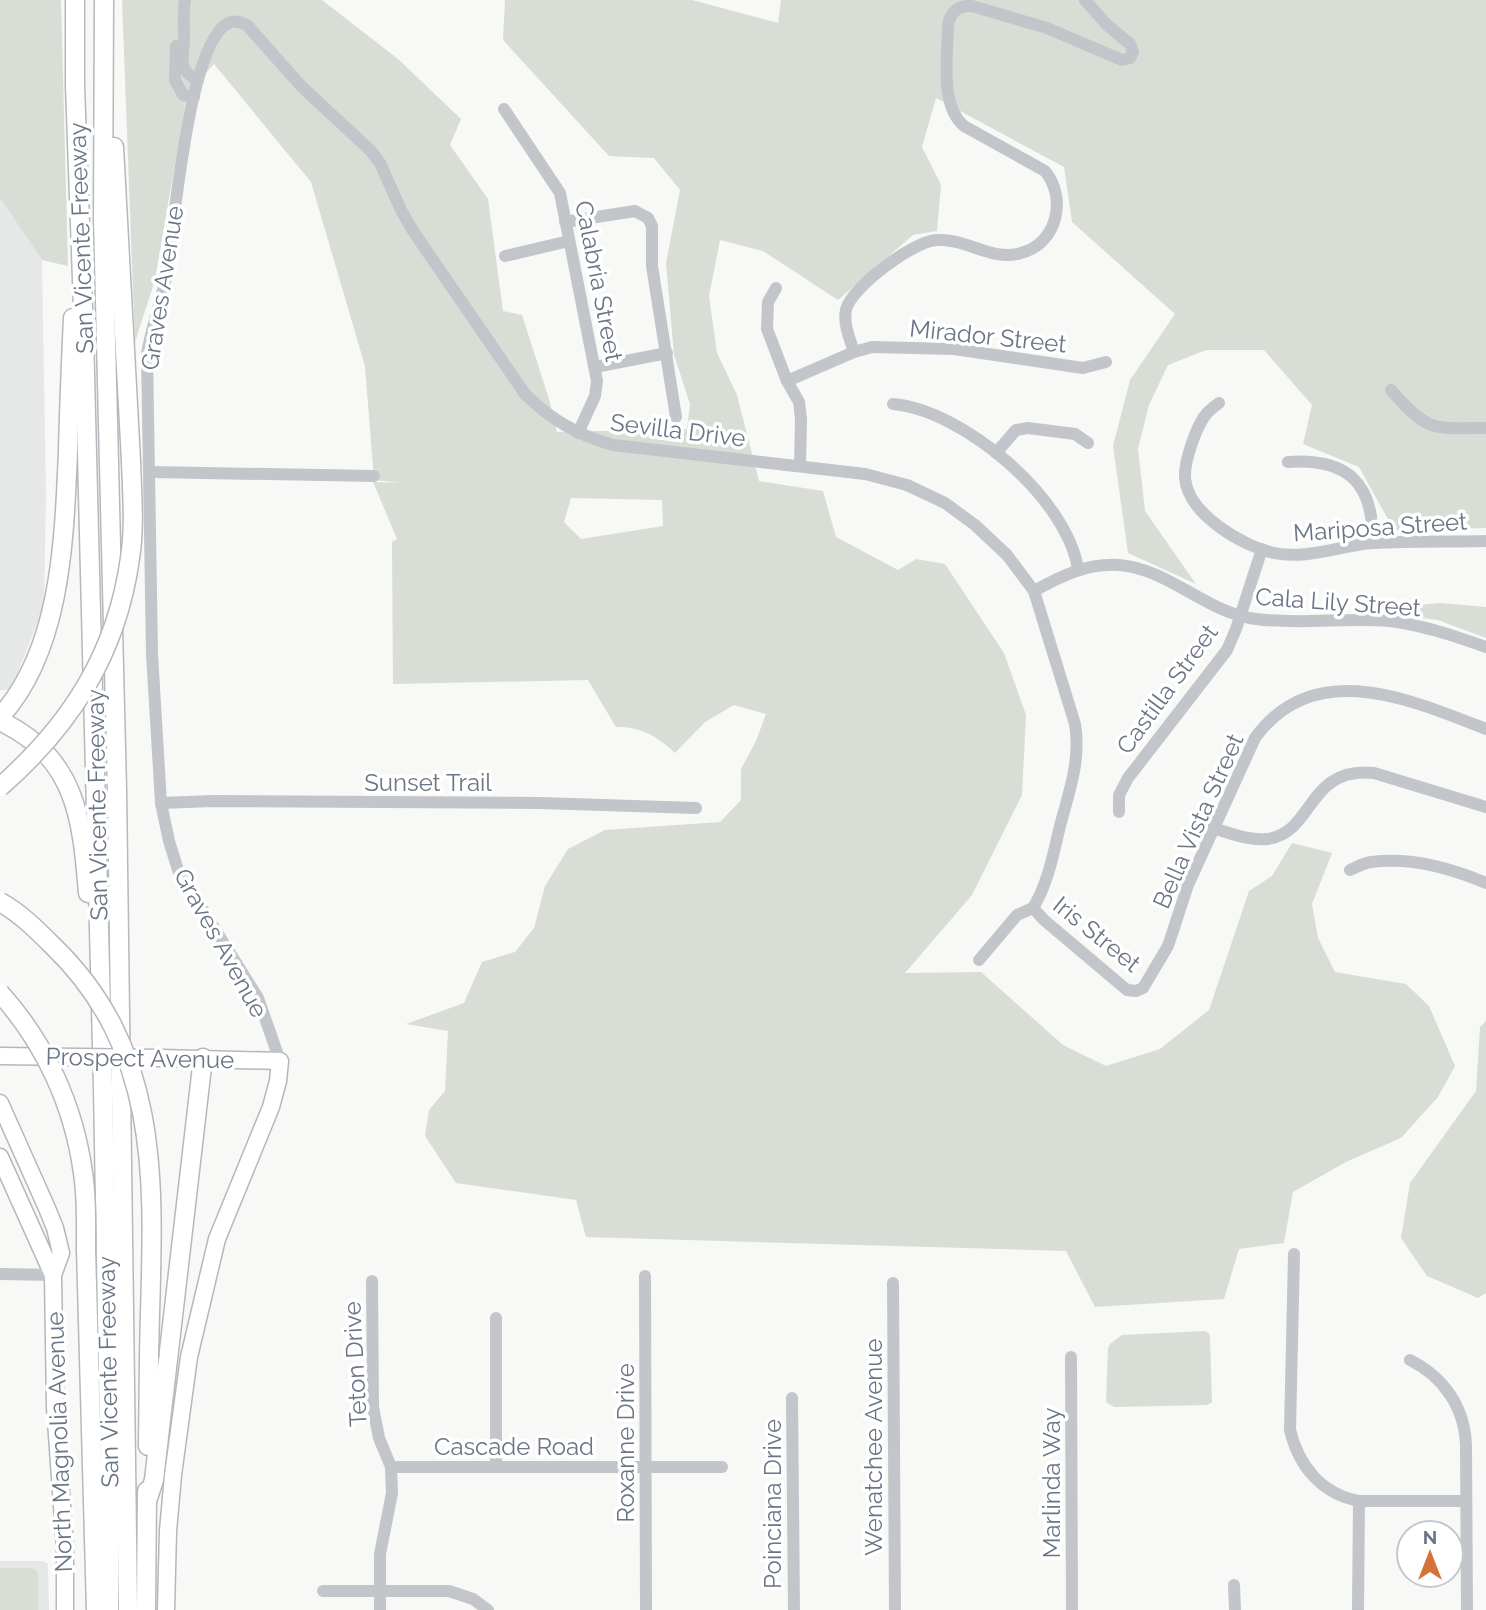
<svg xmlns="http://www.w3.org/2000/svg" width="1486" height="1610" font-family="Raleway,sans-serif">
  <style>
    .built { fill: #e6e7e7 }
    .green { fill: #d8ddd6; fill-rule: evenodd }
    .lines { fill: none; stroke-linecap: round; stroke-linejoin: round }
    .major-casing { stroke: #b4b7bc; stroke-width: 19 }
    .highway-casing { stroke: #b5b8bc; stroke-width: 21 }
    .minor { stroke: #c2c5c9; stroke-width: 12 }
    .major { stroke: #fff; stroke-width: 16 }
    .highway { stroke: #fff; stroke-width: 18 }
    .major-bridge-casing { stroke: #b4b7bc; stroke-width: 19; stroke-linecap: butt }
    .highway-bridge-casing { stroke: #b5b8bc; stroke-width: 21; stroke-linecap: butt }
    .major-bridge { stroke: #fff; stroke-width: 16 }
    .highway-bridge { stroke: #fff; stroke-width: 18 }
    .labels { text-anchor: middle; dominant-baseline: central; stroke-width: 7; stroke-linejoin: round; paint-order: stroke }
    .street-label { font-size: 24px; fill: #6a7585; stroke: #fff }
  </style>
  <rect width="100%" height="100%" fill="#f8f8f6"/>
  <!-- built -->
  <g class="built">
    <path d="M0 198 42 260 46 496 44 606 11 690H0Z"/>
    <path d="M0 1561H44L48 1564 49 1610H0Z"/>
  </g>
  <!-- green -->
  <g class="green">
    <path d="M0 0H61L68 266 42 260 0 198Z"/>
    <path d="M122 0H322L398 59 461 119 450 145 488 199 503 311 522 315 549 399 557 432 687 429 690 404 674 355 666 263 680 190 654 158 609 156 503 40 505 0H692L778 23 781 0H1486V528L1394 530 1359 467 1303 444 1312 405 1264 350H1206L1168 365 1149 405 1138 449 1145 511 1196 584 1128 553 1113 446 1130 380 1175 314 1072 222 1064 167 936 98 922 147 941 185 937 231 913 235 838 300 763 251 720 240 709 296 717 353 737 395 759 481 823 491 836 537 898 570 916 559 945 564 1004 653 1026 715 1022 795 972 895 905 973 981 972 1063 1045 1106 1066 1160 1049 1209 1010 1249 891 1272 876 1292 843 1332 853 1312 904 1318 938 1335 972 1406 984 1429 1006 1455 1066 1438 1097 1401 1138 1346 1162 1293 1192 1284 1243 1239 1249 1224 1299 1095 1307 1066 1251 586 1237 576 1200 456 1183 425 1136 429 1110 445 1091 448 1031 406 1024 464 1003 482 962 515 952 534 928 545 886 568 849 605 830 720 822 741 800V769L756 741 766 714 734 705 705 722 675 753C658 737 641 726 616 727L588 680 393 684 392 542 397 539 373 482 401 483 374 480 365 366 311 182 214 64 187 94 155 280 135 342ZM571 498 662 500 663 526 581 539 564 522Z"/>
    <path d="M1441 603 1486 607V638L1438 620 1361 610Z"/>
    <path d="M1486 1021V1293L1478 1298 1427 1276 1401 1238 1410 1183 1476 1091 1480 1027Z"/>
    <path d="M1204 1331 1209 1333 1210 1337 1212 1402 1207 1405 1114 1407 1106 1402 1108 1348 1110 1344 1122 1335Z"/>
    <path d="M0 1568H32L38 1573V1610H0Z"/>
  </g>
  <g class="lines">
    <!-- major casing -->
    <g class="major-casing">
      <g id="major">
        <path d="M0 1056 78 1057"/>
        <path d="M161 1058 280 1061 278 1081 271 1107 217 1239 189 1357 173 1475 168 1531 166 1610"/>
        <path d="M0 1103 46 1206 55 1228 61 1253 53 1275 55 1407 65 1548V1610"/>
        <path d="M0 1157 53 1275"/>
      </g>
    </g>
    <!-- highway casing -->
    <g class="highway-casing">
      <g id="highway">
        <path d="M75 0V86L84 335 103 1087 110 1486 109 1610"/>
        <path d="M104 0 103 219 117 790 128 1610"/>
        <path d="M114 147 131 461"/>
        <path d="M0 717C62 649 64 538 68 452 69 407 71 362 73 318"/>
        <path d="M0 721C76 757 82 818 88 893"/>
        <path d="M86 1249 96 1610"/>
        <path d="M148 1446 149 1358"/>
        <path d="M147 1501 154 1480 203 1058"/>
        <path d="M146 1610 147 1491"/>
      </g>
    </g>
    <!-- minor -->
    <g class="minor">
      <path d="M185 0C183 12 184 23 184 35 185 55 174 69 198 80"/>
      <path d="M176 46 175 80 183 95 194 97"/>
      <path d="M504 109 560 193 597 381 595 396 578 433"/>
      <path d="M565 222 635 211 648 218 652 226V266L676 417"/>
      <path d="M505 256 569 241"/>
      <path d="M776 288 768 302 767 329 787 381 799 402 801 419 800 465"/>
      <path d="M854 352C850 339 843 324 846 310 850 288 915 240 937 240 966 238 992 262 1021 253 1058 243 1067 198 1045 171L964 126C939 105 948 55 948 25 950 12 959 5 972 6L1047 28 1122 60 1130 58 1133 52 1130 44 1107 25 1085 0"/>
      <path d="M595 367 667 353"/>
      <path d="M787 381 854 352 872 347 954 349 1083 368 1106 362"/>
      <path d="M1391 390C1428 433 1433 428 1486 428"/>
      <path d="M1219 403C1215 406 1210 410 1207 413 1196 426 1184 462 1185 478 1188 514 1242 546 1274 553 1307 560 1341 545 1374 543 1411 541 1449 542 1486 541"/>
      <path d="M893 404C963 410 1067 498 1078 569"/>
      <path d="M996 453 1016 430 1028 428 1075 434 1088 443"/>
      <path d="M1288 462C1347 458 1375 483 1372 543"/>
      <path d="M150 472 374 476"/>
      <path d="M1034 591C1061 576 1087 563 1119 565 1170 569 1206 613 1256 619 1300 625 1345 617 1389 621 1423 625 1454 636 1486 647"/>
      <path d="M161 803 213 801 540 803 696 808"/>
      <path d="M1119 812V795L1128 778 1227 650 1236 629 1262 549"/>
      <path d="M1213 828C1230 833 1249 841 1267 839 1315 833 1306 766 1374 773L1486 807"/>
      <path d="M1350 870C1356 867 1364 863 1371 862 1409 857 1451 868 1486 883"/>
      <path d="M1033 908 1044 920 1127 990 1136 991 1143 988 1168 946 1188 885 1255 738C1314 656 1411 700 1486 729"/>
      <path d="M979 960 1017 915 1033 908"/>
      <path d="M280 1061 258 998 178 870 169 841 161 803 152 654 147 354C151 329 160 306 165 281 174 237 187 36 231 22 237 20 242 23 247 25L302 87 370 150 380 163 401 210 413 231 525 394C551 420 578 435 613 445L865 474 907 485 945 503 975 525 1007 555 1034 591 1075 724C1081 760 1069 792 1060 826 1053 855 1048 883 1033 908"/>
      <path d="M1294 1254 1290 1430C1299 1467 1322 1494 1359 1501H1466"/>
      <path d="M0 1274 53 1275"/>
      <path d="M645 1276 646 1610"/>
      <path d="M372 1281 373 1407 379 1438 391 1467 392 1493 380 1554V1610"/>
      <path d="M893 1283 895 1610"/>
      <path d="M496 1318V1466"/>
      <path d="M1071 1357 1072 1610"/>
      <path d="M1410 1360C1444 1377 1465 1408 1466 1446L1467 1610"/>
      <path d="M792 1398 794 1610"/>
      <path d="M391 1467H722"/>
      <path d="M1234 1585 1235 1610"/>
      <path d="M323 1591H449L473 1599 488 1610"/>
      <path d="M1358 1610 1359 1501"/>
    </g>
    <!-- major -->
    <use href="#major" class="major"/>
    <!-- highway -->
    <use href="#highway" class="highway"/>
    <!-- major-bridge casing -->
    <g class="major-bridge-casing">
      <path id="major-bridge" d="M78 1057 161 1058"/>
    </g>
    <!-- highway-bridge casing -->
    <g class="highway-bridge-casing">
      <g id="highway-bridge">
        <path d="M0 787C71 725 117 653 130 558 135 527 132 493 131 461"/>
        <path d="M0 902C20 913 37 930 53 946 172 1061 151 1209 149 1358"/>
        <path d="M0 993C45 1043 74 1106 83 1173 87 1198 86 1224 86 1249"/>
      </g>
    </g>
    <!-- major-bridge -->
    <use href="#major-bridge" class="major-bridge"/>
    <!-- highway-bridge -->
    <use href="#highway-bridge" class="highway-bridge"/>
  </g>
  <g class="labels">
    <!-- street labels -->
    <g class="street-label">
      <text transform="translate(81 238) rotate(-92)">San Vicente Freeway</text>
      <text transform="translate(599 281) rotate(79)">Calabria Street</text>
      <text transform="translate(162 288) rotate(-81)">Graves Avenue</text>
      <text transform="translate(988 336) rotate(6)">Mirador Street</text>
      <text transform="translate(678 430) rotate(7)">Sevilla Drive</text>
      <text transform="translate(1380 527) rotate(-4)">Mariposa Street</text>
      <text transform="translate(1338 602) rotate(4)">Cala Lily Street</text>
      <text transform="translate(1167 689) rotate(-54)">Castilla Street</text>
      <text x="428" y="782">Sunset Trail</text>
      <text transform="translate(97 805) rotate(-91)">San Vicente Freeway</text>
      <text transform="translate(1198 821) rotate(-66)">Bella Vista Street</text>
      <text transform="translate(1097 934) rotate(39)">Iris Street</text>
      <text transform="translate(221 943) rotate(61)">Graves Avenue</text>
      <text transform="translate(140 1058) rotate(1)">Prospect Avenue</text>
      <text transform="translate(355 1364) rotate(-93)">Teton Drive</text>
      <text transform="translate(108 1372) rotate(-91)">San Vicente Freeway</text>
      <text transform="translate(59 1442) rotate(-92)">North Magnolia Avenue</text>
      <text transform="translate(625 1443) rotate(-90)">Roxanne Drive</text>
      <text x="514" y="1446">Cascade Road</text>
      <text transform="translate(873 1447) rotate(-90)">Wenatchee Avenue</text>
      <text transform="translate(1051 1483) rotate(-90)">Marlinda Way</text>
      <text transform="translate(772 1504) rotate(-90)">Poinciana Drive</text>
    </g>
  </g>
  <!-- north arrow -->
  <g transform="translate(1430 1554)"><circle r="33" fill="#ffffff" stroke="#c3c8ce" stroke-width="2"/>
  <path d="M0-5L12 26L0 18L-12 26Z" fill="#d67138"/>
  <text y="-10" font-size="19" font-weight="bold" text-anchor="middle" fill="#6a7585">N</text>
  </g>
</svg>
